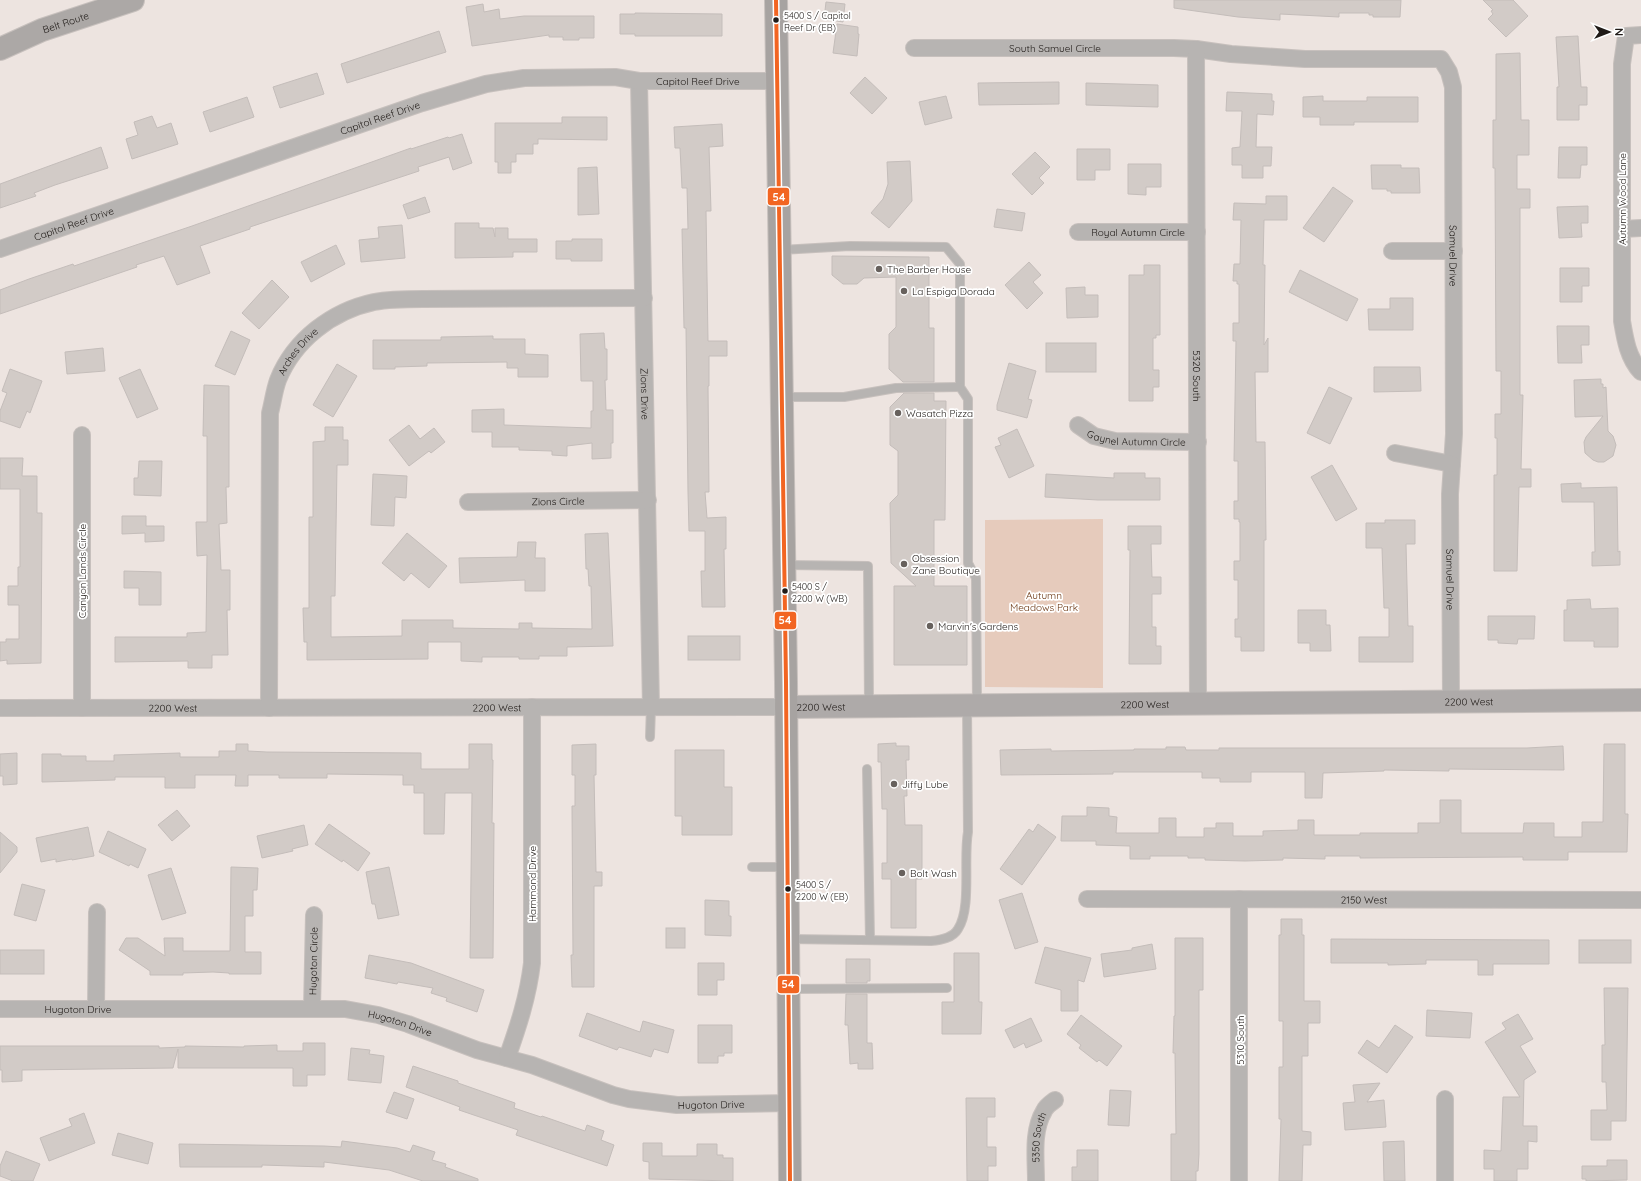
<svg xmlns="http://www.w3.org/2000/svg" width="1641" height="1181" font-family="Quicksand,sans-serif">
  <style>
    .green { fill: #e6cbbc }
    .building { fill: #d2cbc7; stroke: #c4bdba }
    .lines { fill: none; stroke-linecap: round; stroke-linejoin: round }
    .lane-casing { stroke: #c7c0bd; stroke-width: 10 }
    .street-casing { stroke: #c7c0bd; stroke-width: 18 }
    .secondary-casing { stroke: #c7c0bd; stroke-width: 24 }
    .primary-casing { stroke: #c7c0bd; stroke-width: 24 }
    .highway-casing { stroke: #c7c0bd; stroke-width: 24 }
    .lane { stroke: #b7b4b2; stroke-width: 8 }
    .street { stroke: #b7b4b2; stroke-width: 16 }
    .secondary { stroke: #aeaaa9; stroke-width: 22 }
    .primary { stroke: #a7a3a1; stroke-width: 22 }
    .highway { stroke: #aca8a6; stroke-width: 22 }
    .bus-1-casing { stroke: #fff; stroke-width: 7 }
    .bus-1 { stroke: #f26522; stroke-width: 4 }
    .bus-dot { fill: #1f1a17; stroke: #fff; stroke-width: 1.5 }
    .poi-dot { fill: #67615d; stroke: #fff; stroke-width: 1.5 }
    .labels { text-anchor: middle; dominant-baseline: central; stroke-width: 3.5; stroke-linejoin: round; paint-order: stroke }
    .bus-label { font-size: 9px; fill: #1f1a17; stroke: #fff; text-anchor: start }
    .street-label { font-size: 10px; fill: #1f1a17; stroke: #fff }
    .poi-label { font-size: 10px; fill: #1f1a17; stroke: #fff; text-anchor: start }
    .park-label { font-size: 10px; fill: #69340f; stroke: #fff }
    .line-badge { stroke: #fff; stroke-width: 1.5 }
    .badge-label { font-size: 11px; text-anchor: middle; font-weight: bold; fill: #fff }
  </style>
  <rect width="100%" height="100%" fill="#ede4e0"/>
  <!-- green -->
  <path class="green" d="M1103 519V688L985 687V520Z"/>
  <!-- building -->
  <g class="building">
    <path d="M1174 0H1401L1400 17H1373V15H1369V13H1339V17L1280 14V20L1238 17 1174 8Z"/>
    <path d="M1483 0H1513L1528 16 1506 37 1488 19 1493 14 1491 11 1493 10Z"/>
    <path d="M826 2 845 4 843 22 824 19Z"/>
    <path d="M483 4 484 12 499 9 500 19 524 16H594V38H579V40H563V37H549V35L472 46 466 7Z"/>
    <path d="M635 13 722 14V36H635V34H620V14H635Z"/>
    <path d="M837 24 858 27V34H859L857 56 833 53Z"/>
    <path d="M439 31 446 52 347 83 341 64Z"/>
    <path d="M1578 36 1581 87H1587V105H1579V120H1557V87H1559L1556 37Z"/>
    <path d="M1520 53 1521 120H1529V155H1517V189H1530V208H1520V395H1523L1521 469H1531V487H1519L1517 571H1494V475H1497V438H1495V414H1501V371H1496L1495 168H1493V120H1496V54Z"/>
    <path d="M317 73 324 94 280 108 273 87Z"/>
    <path d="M865 77 887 98 872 114 850 93Z"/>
    <path d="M1059 82V104L979 105 978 83Z"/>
    <path d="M1086 83 1158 85V107L1086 105Z"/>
    <path d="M1227 92 1272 94V101H1274L1273 115 1257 114 1256 147H1272L1271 166H1263V178H1242V165H1232V148L1240 147 1242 111H1226Z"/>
    <path d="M946 96 952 118 925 125 919 102Z"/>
    <path d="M1323 96V101H1367V97H1418V122H1354V125H1320V117H1303V97Z"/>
    <path d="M247 97 254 117 210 132 203 112Z"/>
    <path d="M152 116 157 128 171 123 178 144 132 159 126 139 138 135 134 122Z"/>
    <path d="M562 117H607V140L538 139V144H533V154H516V162H511V173H498V162H495V123H562Z"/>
    <path d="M722 124 723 146 709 147 711 211H706L708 341H727V356H709V386H708L709 492H705L707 518 726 517V549H724L725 607H702L701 571H705V531H689L688 492 686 328H684L682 229H688L687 188H682L680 148H675L674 127Z"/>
    <path d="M462 134 472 163 453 170 449 157 418 167 419 171 250 227V229L200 246 210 273 177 285 164 256 136 265 137 267 0 314V290L29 279 73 264 74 266 192 226 411 148V149L448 137 449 138Z"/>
    <path d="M101 147 108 168 55 185 34 193 36 196 0 208V184Z"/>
    <path d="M1559 147H1587V165H1581L1580 178H1558Z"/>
    <path d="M1077 149H1110V170H1095V180H1077Z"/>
    <path d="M1035 152 1050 167 1039 178 1044 183 1032 195 1012 174Z"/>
    <path d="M910 161 912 201 889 228 871 213 883 199 888 184 887 162Z"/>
    <path d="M1128 164H1161V187H1146V195L1128 194Z"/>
    <path d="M1371 165H1401V168H1419L1420 193H1391V191H1387V189H1372Z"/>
    <path d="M597 167 599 214 578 215V168Z"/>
    <path d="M1333 187 1353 201 1324 242 1303 228Z"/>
    <path d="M1266 196H1287V220H1264L1263 265H1265L1264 345 1268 338V372H1255L1256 442H1265L1266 540H1264V651H1241V637H1235V619H1238V580H1234V561H1240V522H1239V519H1234V501H1238V461H1234L1236 341H1233V323H1239V284H1237V281H1233L1234 264H1240L1241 220H1233L1234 203 1266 204Z"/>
    <path d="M425 197 430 212 408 219 403 205Z"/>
    <path d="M1588 206V223H1581L1582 237 1559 238 1557 207Z"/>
    <path d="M997 209 1025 213 1022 231 994 227Z"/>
    <path d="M455 223H479V228H493L495 237V228H508V239H537V252H513V257L455 258Z"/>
    <path d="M402 225 405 258 361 262 359 240 379 238 378 227Z"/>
    <path d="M572 239H602V261H571V259H556V241H572Z"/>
    <path d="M336 245 345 264 311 282 301 262Z"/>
    <path d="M832 256 929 257V328H934V382H903L889 369V334L896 327V277L864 278 857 284H843L832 275Z"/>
    <path d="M1029 262 1041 275 1033 282 1043 293 1027 309 1005 285Z"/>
    <path d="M1144 265H1160V335H1156V338H1153V370H1159V387H1153V401H1129V275H1144Z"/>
    <path d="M1560 268H1589V286H1582V302H1560Z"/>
    <path d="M1300 270 1358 299 1347 321 1289 292Z"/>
    <path d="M272 280 289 297 259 329 242 313Z"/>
    <path d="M1085 287V295H1098V317L1067 318 1066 288Z"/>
    <path d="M1390 298H1413V330H1369L1368 309H1390Z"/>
    <path d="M1557 326H1589V345H1581L1582 363H1558Z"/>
    <path d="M231 331 250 340 235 375 215 366Z"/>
    <path d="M604 333 605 349H607V380H605L606 410H613V443H611V458L592 459V443L567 446V456L552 455V451L519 450V447H492V432H472V410L504 409V425L591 428V411H593V381H581L580 334Z"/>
    <path d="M493 336V339H525V354L548 355V377H518V368H507V362L427 363V366L395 367V369H373V340H441V337Z"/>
    <rect x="1046" y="343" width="50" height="29"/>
    <path d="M103 348 105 371 67 374 65 352Z"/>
    <path d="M1009 363 1036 371 1028 399 1032 400 1027 418 997 410V405Z"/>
    <path d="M337 364 357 376 333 417 313 405Z"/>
    <path d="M1374 367H1420L1421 391 1374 392Z"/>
    <path d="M10 369 42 381 30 413 27 411 20 428 0 421V411L7 393 2 391Z"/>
    <path d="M140 369 158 409 137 418 119 378Z"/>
    <path d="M1601 379V384H1603V388L1606 387 1608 431 1613 436 1616 445 1613 456 1604 462H1598L1593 460 1585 453 1584 442 1586 437 1603 416 1575 417 1574 380Z"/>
    <path d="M204 385 229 386V487H226L227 523 219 524 221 570H230V610H227L228 655H212V668H188V661L115 662V637H187V633L206 632 207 555 197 556 196 522H207V436H203Z"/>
    <path d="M1329 387 1352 398 1330 444 1307 433Z"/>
    <path d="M904 393H934V401H946L945 520H934V586H967V665H894V586H916L891 563 890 503 898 495V451L890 445V407Z"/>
    <path d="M409 425 420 439 434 428 445 442 431 453 429 451 409 466 389 440Z"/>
    <path d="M325 427H343V440H348V465H337L335 596H331V637L402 636V620H453V628L519 629V623H532V628L592 629 591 586H589L588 569H586L585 534 608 533 613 646 567 647V656H539V659H519V657H482V662L461 661V642H428V659L307 660V642H304L303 608H309V517H313V442L325 441Z"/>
    <path d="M1017 429 1034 466 1009 478 995 447 1001 445 998 438Z"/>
    <path d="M0 458H23L22 476H37V513H42L41 663 7 664V660L0 661V642H6V639H19V605H8V586H18V567H20V489H0Z"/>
    <path d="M139 461H162L161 496 134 495V478H138Z"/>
    <path d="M1332 465 1357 509 1336 521 1311 477Z"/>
    <path d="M1114 473H1145V478H1160V500H1098L1045 497 1046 474 1114 478Z"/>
    <path d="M373 474 407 476 406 498 395 497 394 526 371 525Z"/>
    <path d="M1581 483V488L1617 487 1618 552 1620 551V565L1592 566V552H1595L1594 502H1562L1561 484Z"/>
    <path d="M122 516H146V526H164V541L145 542V533L122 534Z"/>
    <path d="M1385 520H1415V544H1406L1408 626H1413V662H1359V637H1389V608H1384L1382 548H1366V523H1385Z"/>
    <path d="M1128 526H1161V544H1151L1152 577H1161V594H1152V627H1156V646H1161V664H1129L1130 550H1128Z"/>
    <path d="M407 533 447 566 429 588 411 573 404 581 382 563Z"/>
    <path d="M518 542H536L535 558H545V591H525V580L460 583 459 558 517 557Z"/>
    <path d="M124 571 161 572V605H139V588H124Z"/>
    <path d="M1590 599 1591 609 1618 608V647H1594V641H1564V610H1567V600Z"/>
    <path d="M1298 610H1326V625H1330L1331 651H1310V643H1298Z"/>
    <path d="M1488 616H1535L1534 639H1518L1517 644 1498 643V640H1488Z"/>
    <rect x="688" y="636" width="52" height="24"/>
    <path d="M896 743V746H909V760H906L907 796H904L905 825H922V879H916V928H891V879H882V863H887V809H882L881 762H878V744Z"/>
    <path d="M236 744H248V751L267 752 421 753V769H469V744H492V760H493L492 823H494L493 958H470L472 793H445L444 834H424V793H414V785H403V775L327 774V778H279V775H248V786H235L236 775H195V788H165V777H115V780L42 782V754H61V756H86V761H114V755L180 753V757H219V751H236Z"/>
    <path d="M596 744V775H594L596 872H602V886H594V987H572L571 955H573L572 806H575V775H572V745Z"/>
    <path d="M1604 744H1625V814H1628L1627 852H1568V860H1523V857L1360 858V856H1325V859L1283 858V860L1245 861 1205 860V858H1188V856H1150V859H1130V846L1096 845V841H1061L1062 816H1087V807L1109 808V816L1117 817 1116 833H1159V818H1176V837H1204V828H1216V823H1233V836H1263V831L1298 830V820H1314V835H1360V833H1418V823H1440V800H1461V833H1523L1524 823H1554V837H1582V822H1603Z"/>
    <path d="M1563 746 1564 770 1449 769V771L1384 770V771L1323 773 1322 798H1305V772H1251V782H1220V778H1202V772H1113V774L1001 775 1000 750 1051 749V751L1134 750V749H1166V747H1185L1186 750H1219V748H1527Z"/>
    <path d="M675 750H724V787H732V835H682V816H675Z"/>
    <path d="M17 753V784L3 785V776H0V754Z"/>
    <path d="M177 810 190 826 172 841 158 825Z"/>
    <path d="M329 824 370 853 358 871 343 860 342 862 315 844Z"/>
    <path d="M1038 824 1056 837 1022 885 1000 869 1029 829 1033 832Z"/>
    <path d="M304 825 308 845 292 849 293 851 262 858 257 836Z"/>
    <path d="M88 827 94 856 72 860V859L56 862V859L41 862 36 838Z"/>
    <path d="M108 831 146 849 138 868 130 864 129 866 99 852Z"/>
    <path d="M0 832 17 847V852L0 873Z"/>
    <path d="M231 867 258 868 257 890H253V916H245V952H261V974H229V973L213 972 183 973V975H150V971L119 950 126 938H138L165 956 164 938H183V951H230Z"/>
    <path d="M389 867 399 915 378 919 375 904H372L366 872Z"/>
    <path d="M171 868 186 913 162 920 148 875Z"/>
    <path d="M22 884 45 890 36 921 14 915Z"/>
    <path d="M1022 893 1038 942 1015 949 999 900Z"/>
    <path d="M705 900 729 901V916H731V936L705 935Z"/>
    <path d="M1281 919H1302V935H1304V1001H1320V1023H1308V1056H1302V1131L1311 1132V1145H1303L1302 1181H1279L1281 1119H1279V1067H1283V1021H1279V935H1281Z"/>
    <rect x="666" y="928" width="19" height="20"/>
    <path d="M1175 938H1203V990H1199V1154L1198 1171H1196V1181H1171V1134H1176L1175 1053H1173L1174 1016H1175Z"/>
    <path d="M1331 939 1549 940V964H1493V975H1478V960H1426V964L1388 965V963H1331Z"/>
    <rect x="1579" y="940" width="52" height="23"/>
    <path d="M1152 944 1156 969 1104 977 1101 954 1132 950V948Z"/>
    <path d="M1045 947 1091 958 1084 982 1078 980V1011H1061V990L1035 983Z"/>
    <rect x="0" y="950" width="44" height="24"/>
    <path d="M954 953H979V1002H982L981 1034H942V1002H954Z"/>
    <path d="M369 955 411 963 484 990 477 1012 446 1001 447 998 431 993 433 988 398 982 397 984 365 978Z"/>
    <path d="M846 959H870V981H867V983H846Z"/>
    <path d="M698 963H724V980H717V995H698Z"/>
    <path d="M1604 988H1628L1626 1121H1611V1140H1591V1110H1607L1606 1082H1602V1045H1605Z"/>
    <path d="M846 994H867V1043H872L873 1069H858V1063L850 1064 848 1025H845Z"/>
    <path d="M1427 1010 1472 1013 1470 1038 1426 1036Z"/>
    <path d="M587 1013 640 1032 643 1021 674 1030 668 1053 654 1049 651 1057 619 1047 617 1050 579 1036Z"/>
    <path d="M1518 1014 1533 1039 1520 1046 1536 1072 1524 1080 1523 1126H1537V1142L1528 1141V1169H1517V1181H1494V1169H1484V1150L1501 1151 1503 1097H1520L1485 1042 1506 1029 1502 1023Z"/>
    <path d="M1081 1015 1122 1046 1107 1066 1099 1060 1097 1062 1079 1048 1081 1045 1067 1034Z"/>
    <path d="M1031 1018 1042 1041 1026 1048 1024 1043 1014 1048 1005 1030Z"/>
    <path d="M698 1025H732V1053H724V1056H718V1063H698Z"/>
    <path d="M1395 1025 1413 1037 1387 1073 1358 1053 1367 1040 1379 1048Z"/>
    <path d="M303 1043H325V1075H307V1086H293V1068H178V1049L173 1068 22 1070V1081L2 1082V1070H0V1046H159V1048L185 1047V1046L244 1047V1046L277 1045V1051H303Z"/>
    <path d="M351 1048 370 1050 369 1054 384 1056 381 1083 348 1080Z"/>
    <path d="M413 1066 458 1081V1083L515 1103 514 1108 541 1117 542 1116 585 1131 587 1125 604 1131 601 1140 614 1145 607 1166 516 1135 518 1130 459 1110 460 1107 406 1087Z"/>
    <path d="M1380 1083 1367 1102 1384 1100 1386 1127 1345 1130 1343 1103 1355 1102 1353 1085Z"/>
    <path d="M1110 1090 1131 1091 1129 1126 1108 1125Z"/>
    <path d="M394 1092 414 1099 407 1119 386 1112Z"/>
    <path d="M966 1098H995V1117H987V1147H996V1166H988V1181H967Z"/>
    <path d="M84 1113 95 1143 49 1161 40 1138 72 1126 69 1119Z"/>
    <path d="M118 1133 153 1143 148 1164 112 1155Z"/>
    <path d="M342 1141 397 1148 410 1152 413 1145 435 1152 432 1160 446 1164 445 1167 478 1179V1181H423L389 1170 324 1162V1167L262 1165V1167H180L179 1144 324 1146 341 1147Z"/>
    <path d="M1404 1141 1405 1181H1384L1383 1142Z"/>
    <path d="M643 1143H662V1156H697V1144H717V1155H723V1158H733V1181L649 1179V1162L643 1161Z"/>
    <path d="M1077 1150H1098V1181H1072V1167H1077Z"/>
    <path d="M6 1151 40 1164 33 1181H13L0 1176V1166Z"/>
    <path d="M1607 1160H1627V1180L1586 1181V1179H1582V1166H1607Z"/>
  </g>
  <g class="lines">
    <!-- lane casing -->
    <g class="lane-casing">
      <g id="lane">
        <path d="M781 250 850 246 946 247 960 264V387L968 399V563L976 578 977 704"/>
        <path d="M783 397H844L896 388 960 387"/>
        <path d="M785 565 868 566 869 705"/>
        <path d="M650 737 651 707"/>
        <path d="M867 769 870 940"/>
        <path d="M752 867H786"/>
        <path d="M789 939 931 941C941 940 953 938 958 929 972 908 963 858 968 832L967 705"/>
        <path d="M789 989 947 988"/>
      </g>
    </g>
    <!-- street casing -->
    <g class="street-casing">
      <g id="street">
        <path d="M1641 35 1626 36 1622 64V321C1625 339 1628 358 1641 372"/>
        <path id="s1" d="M914 48H1174L1196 49 1231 54 1305 59H1441L1449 72 1453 87 1454 434 1450 494 1451 701"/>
        <path id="s2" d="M1196 49 1198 704"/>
        <path id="s3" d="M639 81 651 707"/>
        <path d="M1623 229 1641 228"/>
        <path id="s4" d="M1078 232H1197"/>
        <path id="s5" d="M0 249 422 103 486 84 524 78 615 77 639 81H776"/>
        <path d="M1392 251H1454"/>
        <path id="s6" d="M1078 425 1094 436 1115 441 1198 442"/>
        <path d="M82 435V708"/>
        <path d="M1395 453 1452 464"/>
        <path id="s7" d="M468 502 648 500"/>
        <path id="s8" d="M0 708 786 707"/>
        <path id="s9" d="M269 708 270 413C273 402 274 391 278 380 294 340 332 311 374 302 390 299 406 299 423 299L644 298"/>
        <path id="s10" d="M1087 899 1641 900"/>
        <path d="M1239 899V1181"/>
        <path d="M96 1008 97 912"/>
        <path id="s11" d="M312 1008 314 915"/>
        <path id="s12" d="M0 1009H345L378 1015 408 1024 477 1050 532 1065 613 1095 629 1099 677 1105 790 1103"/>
        <path d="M507 1058C518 1027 528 997 532 963V707"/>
        <path d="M1445 1099V1181"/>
        <path id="s13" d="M1036 1181C1036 1158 1032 1131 1044 1111 1046 1106 1051 1103 1055 1100"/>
      </g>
    </g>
    <!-- secondary casing -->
    <g class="secondary-casing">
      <g id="secondary">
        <path id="s14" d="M786 707 1641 700"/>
      </g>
    </g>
    <!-- primary casing -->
    <g class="primary-casing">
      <path id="primary" d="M776 0 786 682 790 1181"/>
    </g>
    <!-- highway casing -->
    <g class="highway-casing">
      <g id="highway">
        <path id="s15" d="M0 49 42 30 133 0"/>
      </g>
    </g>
    <!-- lane -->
    <use href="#lane" class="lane"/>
    <!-- street -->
    <use href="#street" class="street"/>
    <!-- secondary -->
    <use href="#secondary" class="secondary"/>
    <!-- primary -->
    <use href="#primary" class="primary"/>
    <!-- highway -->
    <use href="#highway" class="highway"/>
    <!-- bus-1 casing -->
    <g class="bus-1-casing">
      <path id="bus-1" d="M776 0 786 682 790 1181"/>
    </g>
    <!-- bus-1 -->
    <use href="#bus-1" class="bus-1"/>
  </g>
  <!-- markers -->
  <g class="bus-dot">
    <circle cx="776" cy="20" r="3.5"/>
    <circle cx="785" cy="591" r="3.5"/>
    <circle cx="788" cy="889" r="3.5"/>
  </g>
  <g class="poi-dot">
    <circle cx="879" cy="269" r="4"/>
    <circle cx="904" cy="291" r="4"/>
    <circle cx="898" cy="413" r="4"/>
    <circle cx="904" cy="564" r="4"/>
    <circle cx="930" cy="626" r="4"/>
    <circle cx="894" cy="784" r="4"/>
    <circle cx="902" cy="873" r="4"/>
  </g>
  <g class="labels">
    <!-- bus labels -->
    <g class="bus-label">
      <text x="784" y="15">5400 S / Capitol<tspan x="784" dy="12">Reef Dr (EB)</tspan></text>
      <text x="792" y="586">5400 S /<tspan x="792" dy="12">2200 W (WB)</tspan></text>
      <text x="796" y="884">5400 S /<tspan x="796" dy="12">2200 W (EB)</tspan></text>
    </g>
    <!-- street labels -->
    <g class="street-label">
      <text stroke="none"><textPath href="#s15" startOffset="71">Belt Route</textPath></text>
      <text stroke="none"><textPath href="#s1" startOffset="141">South Samuel Circle</textPath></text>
      <text stroke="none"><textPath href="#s5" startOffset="726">Capitol Reef Drive</textPath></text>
      <text stroke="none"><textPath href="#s5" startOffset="402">Capitol Reef Drive</textPath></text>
      <text transform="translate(1622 199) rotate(-90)">Autumn Wood Lane</text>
      <text stroke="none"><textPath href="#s5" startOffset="78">Capitol Reef Drive</textPath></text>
      <text stroke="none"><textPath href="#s4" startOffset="60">Royal Autumn Circle</textPath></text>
      <text stroke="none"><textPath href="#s1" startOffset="727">Samuel Drive</textPath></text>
      <text stroke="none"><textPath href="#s9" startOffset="364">Arches Drive</textPath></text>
      <text stroke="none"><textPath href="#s2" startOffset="327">5320 South</textPath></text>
      <text stroke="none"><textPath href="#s3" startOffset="313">Zions Drive</textPath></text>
      <text stroke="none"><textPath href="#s6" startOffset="62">Gaynel Autumn Circle</textPath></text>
      <text stroke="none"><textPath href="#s7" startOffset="90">Zions Circle</textPath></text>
      <text transform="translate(82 571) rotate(-90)">Canyon Lands Circle</text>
      <text stroke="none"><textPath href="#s1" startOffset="1051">Samuel Drive</textPath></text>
      <text stroke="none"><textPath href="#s14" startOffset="683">2200 West</textPath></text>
      <text stroke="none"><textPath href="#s14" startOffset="359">2200 West</textPath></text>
      <text stroke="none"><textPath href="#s8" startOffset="497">2200 West</textPath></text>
      <text stroke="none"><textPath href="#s14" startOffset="35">2200 West</textPath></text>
      <text stroke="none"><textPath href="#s8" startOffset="173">2200 West</textPath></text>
      <text transform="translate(532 884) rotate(-90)">Hammond Drive</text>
      <text stroke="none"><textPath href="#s10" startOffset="277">2150 West</textPath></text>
      <text stroke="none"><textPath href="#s11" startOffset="47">Hugoton Circle</textPath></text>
      <text stroke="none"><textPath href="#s12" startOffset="78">Hugoton Drive</textPath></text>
      <text stroke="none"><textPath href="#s12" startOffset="402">Hugoton Drive</textPath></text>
      <text transform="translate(1240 1040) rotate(-90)">5310 South</text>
      <text stroke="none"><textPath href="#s12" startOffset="726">Hugoton Drive</textPath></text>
      <text stroke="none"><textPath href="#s13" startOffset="44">5350 South</textPath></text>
    </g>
    <!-- poi labels -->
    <g class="poi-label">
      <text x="887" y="269">The Barber House</text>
      <text x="912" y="291">La Espiga Dorada</text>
      <text x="906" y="413">Wasatch Pizza</text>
      <text x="912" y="558">Obsession<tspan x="912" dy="12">Zane Boutique</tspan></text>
      <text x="938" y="626">Marvin's Gardens</text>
      <text x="902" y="784">Jiffy Lube</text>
      <text x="910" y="873">Bolt Wash</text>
    </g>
    <!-- park labels -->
    <g class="park-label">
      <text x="1044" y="595">Autumn<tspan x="1044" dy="12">Meadows Park</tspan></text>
    </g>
  </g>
  <g class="line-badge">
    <rect x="767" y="187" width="23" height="19" rx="4" fill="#f26522"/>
    <rect x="774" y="611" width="23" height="19" rx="4" fill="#f26522"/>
    <rect x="777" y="975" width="23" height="19" rx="4" fill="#f26522"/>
  </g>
  <g class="badge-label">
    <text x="779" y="201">54</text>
    <text x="785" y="624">54</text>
    <text x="788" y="988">54</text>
  </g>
  <!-- north arrow -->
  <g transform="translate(1609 32) rotate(90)" stroke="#ffffff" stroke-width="3" paint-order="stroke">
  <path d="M0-3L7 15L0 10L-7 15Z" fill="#1f1a17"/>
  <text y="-6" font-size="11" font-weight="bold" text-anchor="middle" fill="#1f1a17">N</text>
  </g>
</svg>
